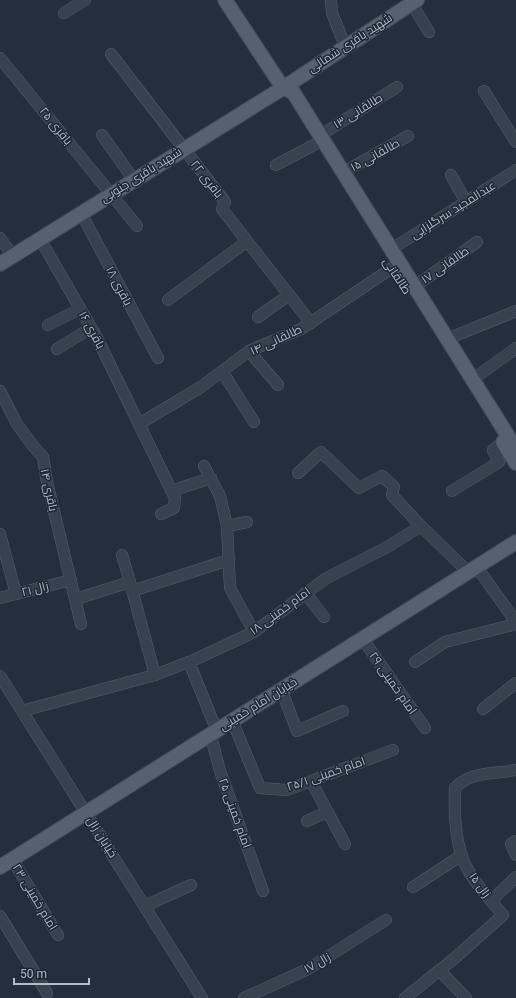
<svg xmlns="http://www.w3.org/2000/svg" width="516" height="998" font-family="Roboto,Cairo,sans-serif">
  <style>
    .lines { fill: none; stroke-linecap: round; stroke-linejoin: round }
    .minor-casing { stroke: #565f6c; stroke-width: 12 }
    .major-casing { stroke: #414a57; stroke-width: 16 }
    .minor { stroke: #38414e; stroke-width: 11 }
    .major { stroke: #56606e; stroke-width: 14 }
    .labels { text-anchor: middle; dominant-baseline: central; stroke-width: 3; stroke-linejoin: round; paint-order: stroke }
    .street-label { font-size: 12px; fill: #b4bcc9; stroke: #1d2633 }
  </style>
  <rect width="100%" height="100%" fill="#242f3e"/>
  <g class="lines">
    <!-- minor casing -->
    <g class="minor-casing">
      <g id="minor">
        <path d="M331 0 332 13 345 46"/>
        <path d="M412 4 429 32"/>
        <path d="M64 13 85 0"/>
        <path d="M111 54 225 202 222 209 311 323"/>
        <path d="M0 58 137 226"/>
        <path d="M484 91 516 142"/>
        <path d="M102 135 134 180"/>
        <path d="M319 136 397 87"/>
        <path d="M276 165 314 145"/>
        <path d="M342 173 408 136"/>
        <path d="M451 175 466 202"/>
        <path d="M81 213 158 358"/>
        <path d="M0 238 13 256"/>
        <path d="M40 239 96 336 175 498 174 508 161 514"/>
        <path d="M390 250 516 170"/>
        <path d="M414 287 477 242"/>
        <path d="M168 300 246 242"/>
        <path d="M258 317 289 295"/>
        <path d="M48 325 80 309"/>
        <path d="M447 339 516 311"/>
        <path d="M57 349 91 328"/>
        <path d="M249 351 278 385"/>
        <path d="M222 371 254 422"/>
        <path d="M472 380 516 348"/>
        <path d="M0 391 17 424 33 446 43 457 47 482 81 624"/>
        <path d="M139 424 201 387 249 351 301 329 392 268"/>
        <path d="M204 466 220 496 227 526 230 588 254 632"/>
        <path d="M298 473 321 452 359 488 382 476 394 487 392 495 421 526"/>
        <path d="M171 491 211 478"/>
        <path d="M452 491 499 462 493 450 503 442"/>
        <path d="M227 526 247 522"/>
        <path d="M0 534 16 594"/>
        <path d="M122 555 130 582"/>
        <path d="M476 566 516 622"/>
        <path d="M132 591 229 560"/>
        <path d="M305 593 324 617"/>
        <path d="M0 598 71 580"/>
        <path d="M76 599 130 582 155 675"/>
        <path d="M362 638 425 728"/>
        <path d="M189 662 216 729"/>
        <path d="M415 662 445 642 516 624"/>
        <path d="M0 676 202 998"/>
        <path d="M281 689 297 731 343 711"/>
        <path d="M483 709 516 683"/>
        <path d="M22 711 155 675 196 659 254 632 325 579 389 546 421 526 468 572"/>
        <path d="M232 720 260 788 287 790 393 750"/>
        <path d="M210 733 220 771 263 891"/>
        <path d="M311 781 345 844"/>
        <path d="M307 821 327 812"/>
        <path d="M516 841 511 844 516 855"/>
        <path d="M12 859 58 935"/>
        <path d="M413 887 462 855"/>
        <path d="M491 901 516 877"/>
        <path d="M145 906 191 885"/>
        <path d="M0 916 47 993"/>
        <path d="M439 970 466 998"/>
        <path d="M244 998 308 969 386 920"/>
        <path d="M405 998 456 957 503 915C490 899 473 882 464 862 455 840 454 812 455 788 470 771 495 774 516 770"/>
      </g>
    </g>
    <!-- major casing -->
    <g class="major-casing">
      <g id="major">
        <path d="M225 0 283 88 293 92 516 449"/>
        <path d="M0 264 283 88 417 0"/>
        <path d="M503 442 516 463"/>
        <path d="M0 867 516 542"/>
      </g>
    </g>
    <!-- minor -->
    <use href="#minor" class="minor"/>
    <!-- major -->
    <use href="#major" class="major"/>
  </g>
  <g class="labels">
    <!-- street labels -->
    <g class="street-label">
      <text transform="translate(350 43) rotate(-33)">شهید باقری شمالی</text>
      <text transform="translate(358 111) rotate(-32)">طالقانی ۱۳</text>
      <text transform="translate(56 126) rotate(51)">باقری ۲۵</text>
      <text transform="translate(375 155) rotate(-29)">طالقانی ۱۵</text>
      <text transform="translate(141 175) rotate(-32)">شهید باقری جنوبی</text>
      <text transform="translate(207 179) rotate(52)">باقری ۲۲</text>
      <text transform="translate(453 210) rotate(-32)">عبدالمجید سرگلزایی</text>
      <text transform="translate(445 265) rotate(-35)">طالقانی ۱۷</text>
      <text transform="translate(397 276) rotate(57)">طالقانی</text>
      <text transform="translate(119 286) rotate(62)">باقری ۱۸</text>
      <text transform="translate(92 330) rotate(61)">باقری ۱۶</text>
      <text transform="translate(276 340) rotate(-25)">طالقانی ۱۴</text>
      <text transform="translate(49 490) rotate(78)">باقری ۱۴</text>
      <text transform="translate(35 589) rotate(-14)">زال ۲۱</text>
      <text transform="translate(280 611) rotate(-36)">امام خمینی ۱۸</text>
      <text transform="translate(393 683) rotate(55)">امام خمینی ۲۹</text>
      <text transform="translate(258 704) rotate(-32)">خیابان امام خمینی</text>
      <text transform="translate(326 774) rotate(-19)">امام خمینی ۲۵/۱</text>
      <text transform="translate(235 813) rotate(70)">امام خمینی ۲۵</text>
      <text transform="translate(102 837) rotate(58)">خیابان زال</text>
      <text transform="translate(480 885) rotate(54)">زال ۱۵</text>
      <text transform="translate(35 897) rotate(59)">امام خمینی ۲۳</text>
      <text transform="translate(317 963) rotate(-30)">زال ۱۷</text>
    </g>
  </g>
  <!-- scale -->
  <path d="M14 978v6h75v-6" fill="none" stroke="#b4bcc9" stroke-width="2"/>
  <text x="20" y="978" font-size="12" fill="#b4bcc9" stroke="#1d2633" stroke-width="3" paint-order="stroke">50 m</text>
</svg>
